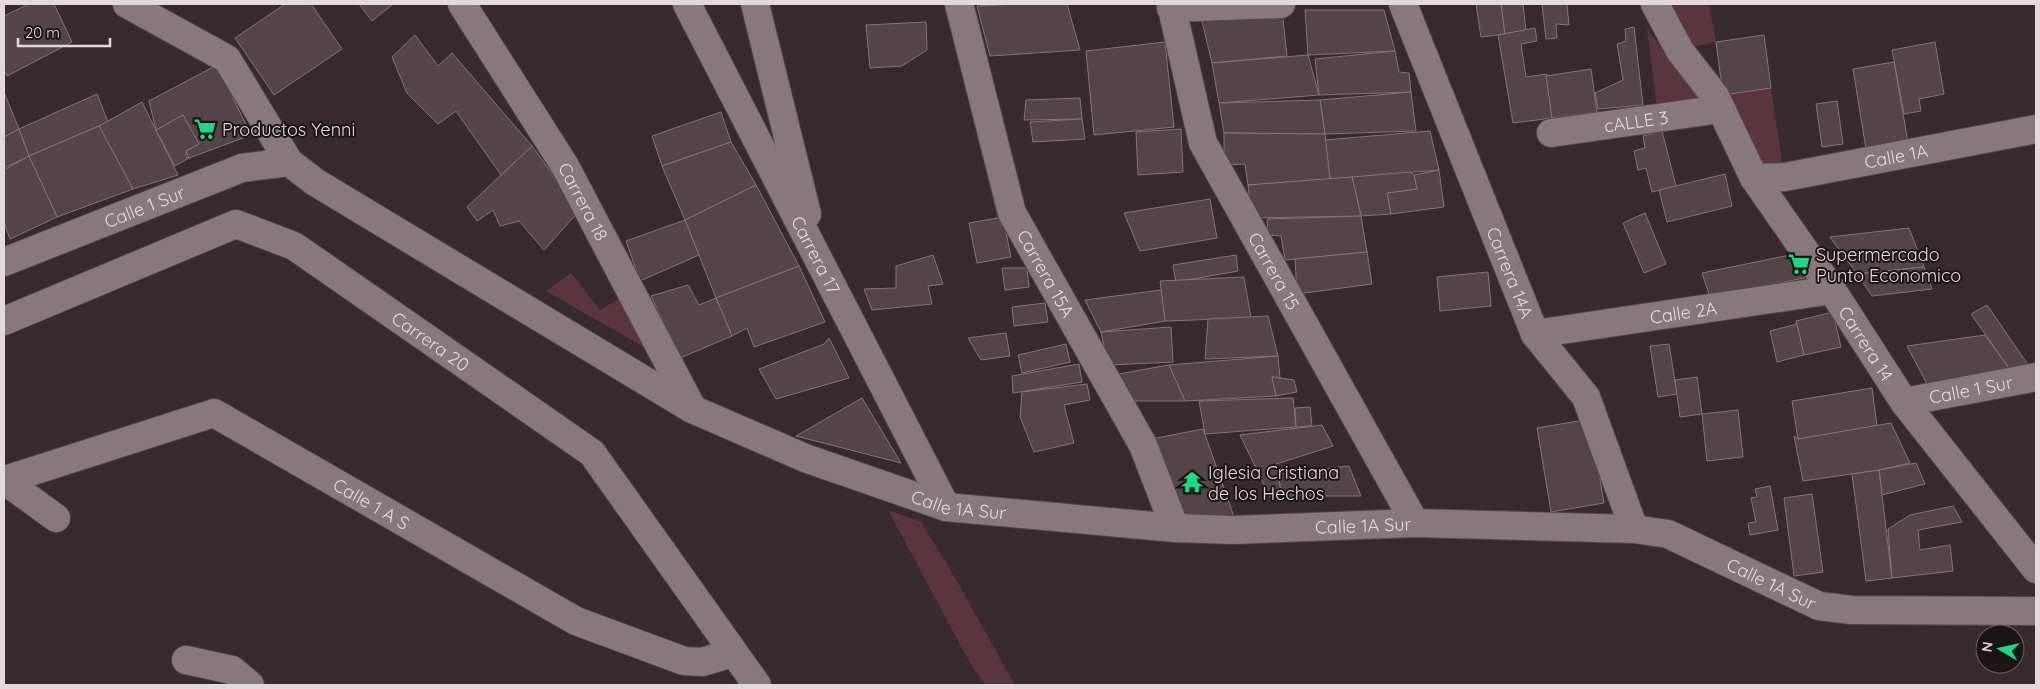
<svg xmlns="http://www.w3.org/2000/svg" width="2040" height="689" font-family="Quicksand,sans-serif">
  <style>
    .green { fill: #5a353c }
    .building { fill: #544447; stroke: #867477 }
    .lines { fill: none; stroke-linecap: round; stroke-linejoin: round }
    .street-casing { stroke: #524648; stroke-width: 30 }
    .street { stroke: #89787a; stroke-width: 28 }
    .labels { text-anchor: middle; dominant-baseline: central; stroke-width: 4; stroke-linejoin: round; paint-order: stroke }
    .street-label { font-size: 18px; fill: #e4dadb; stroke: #1b1415 }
    .poi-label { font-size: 18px; fill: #e4dadb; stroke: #1b1415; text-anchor: start }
  </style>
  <rect width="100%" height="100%" fill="#38292c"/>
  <!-- green -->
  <g class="green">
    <path d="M1660 4H1709L1716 42 1682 49Z"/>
    <path d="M1647 29 1706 105 1657 107Z"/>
    <path d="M1771 88 1784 175 1755 176 1723 95Z"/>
    <path d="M571 273 600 310 625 295 661 357 546 291Z"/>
    <path d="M888 510 921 522 950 569 1015 685H985L970 663Z"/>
  </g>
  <!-- building -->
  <g class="building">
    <path d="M29 4H54L72 42 7 76 4 70V16Z"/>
    <path d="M285 4H311L342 49 274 95 235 38Z"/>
    <path d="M359 4H393L372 21Z"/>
    <path d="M1016 4H1067L1080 50 990 56 977 6Z"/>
    <path d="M1476 4H1501L1505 34 1481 37Z"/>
    <path d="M1501 4H1523L1526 30 1505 34Z"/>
    <path d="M1542 4H1567L1569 25 1556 24 1557 38 1546 39Z"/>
    <path d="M1282 10 1287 56 1212 63 1200 13Z"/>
    <path d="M1305 10H1384L1395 51 1308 55Z"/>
    <path d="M926 22 927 50 902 66 870 68 866 25Z"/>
    <path d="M1634 27 1643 105 1598 109 1595 93 1623 80 1617 44 1626 41 1625 29Z"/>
    <path d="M1535 28 1537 41 1521 44 1526 77 1547 74 1552 118 1513 123 1498 35Z"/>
    <path d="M415 35 438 66 452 53 532 146 501 175 456 111 438 124 407 93 392 57Z"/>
    <path d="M1764 35 1771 88 1723 95 1716 42Z"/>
    <path d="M1165 42 1174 127 1094 135 1086 51Z"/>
    <path d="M1935 42 1944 94 1919 99 1921 111 1904 114 1892 50Z"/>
    <path d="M1395 51 1399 72 1409 73 1411 92 1319 95 1315 59Z"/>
    <path d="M1308 55 1319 95 1219 103 1212 63Z"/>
    <path d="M1894 62 1908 142 1866 149 1853 69Z"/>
    <path d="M217 65 251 135 189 158 186 151 199 144 183 115 156 130 149 101Z"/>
    <path d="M1591 69 1597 112 1552 118 1546 76Z"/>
    <path d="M4 92 19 129 4 137Z"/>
    <path d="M1411 92 1416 131 1325 134 1320 100Z"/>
    <path d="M97 94 108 122 29 156 19 129Z"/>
    <path d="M1080 98 1082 119 1024 120 1026 100Z"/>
    <path d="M1320 100 1325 134 1224 133 1219 103Z"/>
    <path d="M1837 101 1843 144 1822 147 1816 104Z"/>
    <path d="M142 102 178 175 133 189 99 126Z"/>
    <path d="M721 112 731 142 662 166 652 136Z"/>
    <path d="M183 115 199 144 186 151V157L189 158 175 166 156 130Z"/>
    <path d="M1082 119 1085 139 1033 142 1030 122Z"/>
    <path d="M99 126 133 189 57 217 29 156Z"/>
    <path d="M19 129 29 156 4 168V137Z"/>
    <path d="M1181 129 1183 172 1138 175 1136 132Z"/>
    <path d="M1430 131 1439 170 1330 179 1325 140Z"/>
    <path d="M1662 131 1676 186 1652 192 1646 168 1638 170 1634 151 1645 148 1643 136Z"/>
    <path d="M1224 133 1325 134 1330 179 1248 185 1245 164 1224 165Z"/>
    <path d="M731 142 756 185 685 220 662 166Z"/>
    <path d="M532 146 579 211 544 250 519 221 500 226 493 210 477 221 467 207Z"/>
    <path d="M29 156 57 217 10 239 4 223V170Z"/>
    <path d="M1439 170 1444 207 1391 214 1387 193 1417 189 1414 175Z"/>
    <path d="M1410 172 1414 175 1417 189 1387 193 1391 214 1361 216 1352 177Z"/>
    <path d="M1725 174 1732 206 1667 222 1659 190Z"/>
    <path d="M1352 177 1361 216 1252 218 1248 185Z"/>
    <path d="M756 185 799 266 716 298 685 220Z"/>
    <path d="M1210 199 1217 238 1140 251 1124 213Z"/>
    <path d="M1645 213 1666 264 1644 273 1623 223Z"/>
    <path d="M1361 216 1367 252 1285 260 1281 236 1268 235 1267 219Z"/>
    <path d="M1003 217 1011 257 977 263 969 223Z"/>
    <path d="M685 220 699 255 640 281 626 241Z"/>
    <path d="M1909 228 1924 267 1857 274 1830 237Z"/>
    <path d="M1367 252 1372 284 1297 294 1295 259Z"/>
    <path d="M1795 254 1809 277 1710 297 1702 273Z"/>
    <path d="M933 255 943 284 928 286 932 304 872 310 864 289 896 288V266Z"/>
    <path d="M1236 255 1238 271 1176 282 1173 265Z"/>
    <path d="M799 266 825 322 754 347 747 328 732 336 716 298Z"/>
    <path d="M1924 267 1932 289 1872 296 1857 274Z"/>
    <path d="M1002 268H1027L1029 287 1005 290Z"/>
    <path d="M1488 272 1491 306 1440 311 1437 277Z"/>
    <path d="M1244 277 1251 318 1165 321 1160 281Z"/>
    <path d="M688 285 699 305 716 298 732 336 680 358 651 296Z"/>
    <path d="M1161 290 1165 321 1101 332 1085 300Z"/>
    <path d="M1045 303 1048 322 1014 326 1012 307Z"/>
    <path d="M1987 305 2029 366 2011 371 1971 314Z"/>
    <path d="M1833 312 1841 347 1804 355 1796 321Z"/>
    <path d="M1268 316 1278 356 1205 359 1208 319Z"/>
    <path d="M1797 324 1804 355 1777 362 1770 331Z"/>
    <path d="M1171 327 1173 362 1108 365 1101 332Z"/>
    <path d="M1006 333 1010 356 981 360 968 338Z"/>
    <path d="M1985 335 2011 371 1928 386 1907 346Z"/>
    <path d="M829 338 849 378 776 399 759 369 824 344Z"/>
    <path d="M1066 344 1070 362 1022 373 1018 355Z"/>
    <path d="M1669 344 1677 394 1658 397 1650 346Z"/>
    <path d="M1278 356 1280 378 1272 377 1276 396 1185 401 1169 365Z"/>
    <path d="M1079 364 1082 382 1013 393 1012 376Z"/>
    <path d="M1169 365 1185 401H1125L1113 375Z"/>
    <path d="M1272 377 1294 380 1297 392 1276 396Z"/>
    <path d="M1697 377 1702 414 1680 417 1675 380Z"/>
    <path d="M1087 384 1090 400 1064 405 1074 443 1034 452 1020 417 1022 392Z"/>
    <path d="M1872 388 1877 426 1798 439 1792 401Z"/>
    <path d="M862 398 901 463 796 436Z"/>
    <path d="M1293 398 1296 427 1205 434 1199 401Z"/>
    <path d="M1310 407 1312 426 1296 427 1295 408Z"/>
    <path d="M1738 410 1743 457 1707 461 1702 414Z"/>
    <path d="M1590 419 1604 503 1551 512 1537 428Z"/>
    <path d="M1891 423 1910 463 1879 470 1803 481 1794 436 1798 439Z"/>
    <path d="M1322 425 1333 446 1276 464 1282 496 1270 497 1240 435Z"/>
    <path d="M1203 429 1237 525 1179 523 1146 440Z"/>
    <path d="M1916 463 1925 484 1882 495 1879 470Z"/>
    <path d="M1349 466 1361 496H1282L1278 474Z"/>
    <path d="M1879 470 1892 578 1866 581 1852 474Z"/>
    <path d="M1770 486 1778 530 1750 535 1748 523 1756 522 1751 498 1757 497 1755 489Z"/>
    <path d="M1812 494 1823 572 1794 576 1784 498Z"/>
    <path d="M1953 506 1962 522 1918 530 1920 550 1950 545 1953 571 1892 578 1888 529 1910 515Z"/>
  </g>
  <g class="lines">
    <!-- street casing -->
    <g class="street-casing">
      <g id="street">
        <path id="s1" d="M127 4 227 59 289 162 315 182 692 409 805 458 946 507 1175 528 1234 530 1415 523 1634 529 1668 534 1819 606 1852 610 2036 611"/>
        <path id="s2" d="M462 4 565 166 692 408"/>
        <path id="s3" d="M687 4 946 507"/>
        <path d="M755 4 807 214"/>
        <path id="s4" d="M959 4 1012 213 1143 445 1175 528"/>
        <path id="s5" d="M1171 4 1203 143 1415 523"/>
        <path id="s6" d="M1403 4 1535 334 1586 397 1634 529"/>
        <path id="s7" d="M1655 4 1680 51 1715 96 1754 178 1832 290 1904 402 2036 569"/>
        <path d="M1171 8 1281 4"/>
        <path id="s8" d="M1551 133 1721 109"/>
        <path id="s9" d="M1754 178 1785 177 2036 129"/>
        <path id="s10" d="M4 262 242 168 289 162"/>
        <path id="s11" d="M4 321 236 224 294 246 592 453 757 685"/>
        <path id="s12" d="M1535 334 1832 290"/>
        <path id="s13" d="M1904 402 2036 377"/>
        <path d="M4 480 56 518"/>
        <path id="s14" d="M5 480 214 413 576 621 684 661 702 662 733 653"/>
        <path d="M186 660 232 670 250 685"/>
      </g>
    </g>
    <!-- street -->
    <use href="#street" class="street"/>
  </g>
  <!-- icons -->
  <defs>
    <g id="supermarket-bare" transform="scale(1.725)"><path d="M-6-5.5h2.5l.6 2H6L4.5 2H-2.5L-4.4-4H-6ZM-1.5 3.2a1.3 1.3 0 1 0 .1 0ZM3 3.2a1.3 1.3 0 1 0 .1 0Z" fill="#1ad988" stroke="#1b1415" stroke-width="2.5" paint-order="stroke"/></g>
    <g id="temple-bare" transform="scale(1.725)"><path d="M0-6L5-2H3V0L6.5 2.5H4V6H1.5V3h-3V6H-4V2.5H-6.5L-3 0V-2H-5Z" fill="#1ad988" stroke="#1b1415" stroke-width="2.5" paint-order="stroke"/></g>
  </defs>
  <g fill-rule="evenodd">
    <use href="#supermarket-bare" x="205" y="129"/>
    <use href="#supermarket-bare" x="1799" y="264"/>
    <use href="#temple-bare" x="1192" y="482"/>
  </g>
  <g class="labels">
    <!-- street labels -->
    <g class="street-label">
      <text stroke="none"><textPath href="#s8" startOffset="86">cALLE 3</textPath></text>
      <text stroke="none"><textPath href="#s9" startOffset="144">Calle 1A</textPath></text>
      <text stroke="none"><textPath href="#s2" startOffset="232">Carrera 18</textPath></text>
      <text stroke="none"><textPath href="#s10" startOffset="151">Calle 1 Sur</textPath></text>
      <text stroke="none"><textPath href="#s3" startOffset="282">Carrera 17</textPath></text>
      <text stroke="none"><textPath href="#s5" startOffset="289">Carrera 15</textPath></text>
      <text stroke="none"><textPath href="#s6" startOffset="289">Carrera 14A</textPath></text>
      <text stroke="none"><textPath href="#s4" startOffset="285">Carrera 15A</textPath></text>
      <text stroke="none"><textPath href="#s12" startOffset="150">Calle 2A</textPath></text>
      <text stroke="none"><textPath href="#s11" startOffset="480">Carrera 20</textPath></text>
      <text stroke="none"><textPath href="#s7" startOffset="401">Carrera 14</textPath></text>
      <text stroke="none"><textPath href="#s13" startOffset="68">Calle 1 Sur</textPath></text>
      <text stroke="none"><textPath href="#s1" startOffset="992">Calle 1A Sur</textPath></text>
      <text stroke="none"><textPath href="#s14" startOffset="401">Calle 1 A S</textPath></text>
      <text stroke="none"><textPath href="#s1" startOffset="1398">Calle 1A Sur</textPath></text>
      <text stroke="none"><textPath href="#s1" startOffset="1818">Calle 1A Sur</textPath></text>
    </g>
    <!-- poi labels -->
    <g class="poi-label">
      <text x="222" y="129">Productos Yenni</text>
      <text x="1816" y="254">Supermercado<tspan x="1816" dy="21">Punto Economico</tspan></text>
      <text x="1208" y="472">Iglesia Cristiana<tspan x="1208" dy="21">de los Hechos</tspan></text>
    </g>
  </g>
  <!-- border -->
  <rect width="2040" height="689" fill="none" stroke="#e4dadb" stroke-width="10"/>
  <!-- north arrow -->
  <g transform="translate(2000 649) rotate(279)"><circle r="24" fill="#1b1415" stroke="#6b6364"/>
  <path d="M0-4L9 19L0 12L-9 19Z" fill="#1ad988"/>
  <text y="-8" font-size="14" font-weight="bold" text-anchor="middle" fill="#e4dadb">N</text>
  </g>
  <!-- scale -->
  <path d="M18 38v8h92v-8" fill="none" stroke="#e4dadb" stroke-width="2.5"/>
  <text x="25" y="38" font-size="15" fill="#e4dadb" stroke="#1b1415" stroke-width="4" paint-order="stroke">20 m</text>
</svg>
